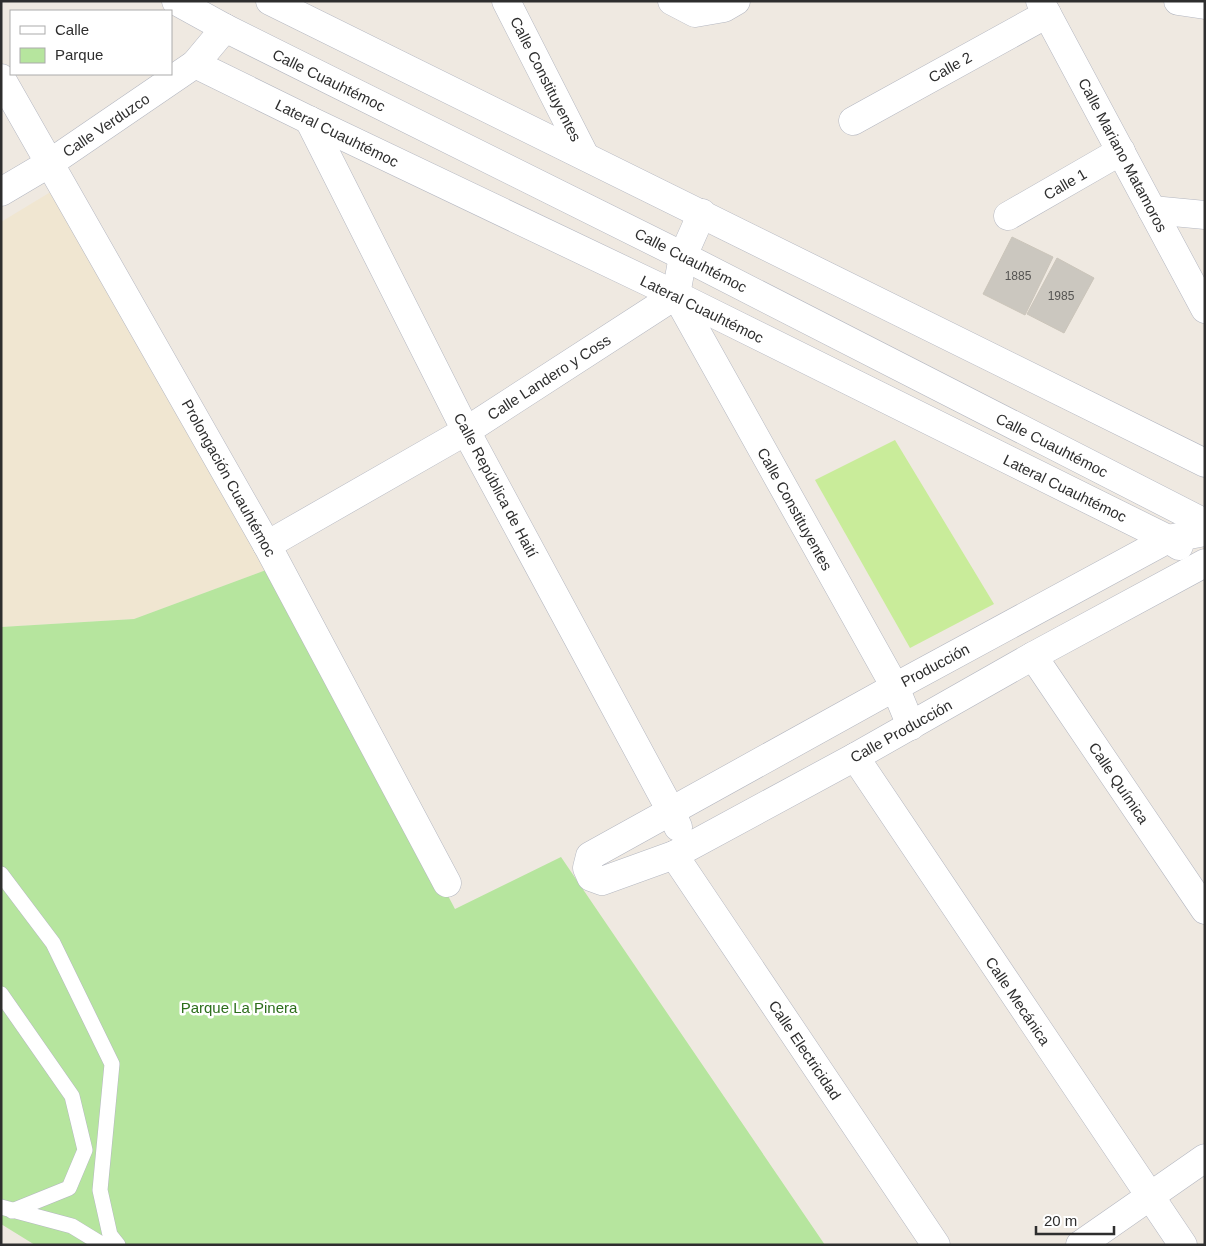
<svg xmlns="http://www.w3.org/2000/svg" width="1206" height="1246" font-family="Helvetica,sans-serif">
  <style>
    .education { fill: #f0e6d1 }
    .green { fill: #b6e59e }
    .pitch { fill: #c9ec9a }
    .building { fill: #cbc7bf; stroke: #cbc5ba }
    .lines { fill: none; stroke-linecap: round; stroke-linejoin: round }
    .service-casing { stroke: #b4b7c1; stroke-width: 16 }
    .minor-casing { stroke: #b4b7c1; stroke-width: 29 }
    .tertiary-casing { stroke: #b4b7c1; stroke-width: 29 }
    .secondary-casing { stroke: #b4b7c1; stroke-width: 29 }
    .service { stroke: #fff; stroke-width: 15 }
    .minor { stroke: #fff; stroke-width: 28 }
    .tertiary { stroke: #fff; stroke-width: 28 }
    .secondary { stroke: #fff; stroke-width: 28 }
    .labels { text-anchor: middle; dominant-baseline: central; stroke-width: 5; stroke-linejoin: round; paint-order: stroke }
    .number-label { font-size: 12px; fill: #555452 }
    .street-label { font-size: 15px; fill: #2e2e2e; stroke: #fff }
    .park-label { font-size: 15px; fill: #2c6e1b; stroke: #fff }
  </style>
  <rect width="100%" height="100%" fill="#efe9e1"/>
  <!-- education -->
  <path class="education" d="M72 179 274 567 134 619 1 627V222Z"/>
  <!-- green -->
  <path class="green" d="M274 567 455 909 561 857 825 1245H35L1 1224V627L134 619Z"/>
  <!-- pitch -->
  <path class="pitch" d="M895 440 994 604 910 648 815 480Z"/>
  <!-- building -->
  <g class="building">
    <path d="M1012 237 1053 257 1025 315 983 294Z"/>
    <path d="M1057 258 1094 278 1064 333 1027 314Z"/>
  </g>
  <g class="lines">
    <!-- service casing -->
    <g class="service-casing">
      <g id="service">
        <path d="M1 874 53 943 112 1064 100 1190 110 1235 118 1245"/>
        <path d="M1 994 72 1096 85 1150 69 1188 12 1211"/>
        <path d="M1 1207 72 1226 103 1245"/>
      </g>
    </g>
    <!-- minor casing -->
    <g class="minor-casing">
      <g id="minor">
        <path d="M672 1 695 13 724 8 736 1"/>
        <path d="M1178 1 1205 5"/>
        <path d="M195 64 309 120 676 295 1168 539 1179 546"/>
        <path d="M1 78 267 545 447 883"/>
        <path d="M309 120 466 431 671 811 678 827"/>
        <path d="M853 121 1047 14"/>
        <path d="M1 192 50 163 195 64 225 28"/>
        <path d="M1152 210 1205 215"/>
        <path d="M1008 216 1121 151"/>
        <path d="M676 295 895 687 911 726"/>
        <path d="M1205 532 1168 539 895 687 590 856 587 868 591 877 602 881 674 855 855 757 1033 656 1205 563"/>
        <path d="M267 545 466 431 676 295 683 256 702 213"/>
        <path d="M1033 656 1205 910"/>
        <path d="M855 757 1183 1245"/>
        <path d="M674 855 936 1245"/>
        <path d="M1080 1245 1205 1158"/>
      </g>
    </g>
    <!-- tertiary casing -->
    <g class="tertiary-casing">
      <g id="tertiary">
        <path d="M506 1 585 156"/>
        <path d="M1040 1 1205 309"/>
      </g>
    </g>
    <!-- secondary casing -->
    <g class="secondary-casing">
      <g id="secondary">
        <path d="M176 1 225 28 683 256 1205 523"/>
        <path d="M270 1 1205 463"/>
      </g>
    </g>
    <!-- service -->
    <use href="#service" class="service"/>
    <!-- minor -->
    <use href="#minor" class="minor"/>
    <!-- tertiary -->
    <use href="#tertiary" class="tertiary"/>
    <!-- secondary -->
    <use href="#secondary" class="secondary"/>
  </g>
  <g class="labels">
    <!-- number labels -->
    <g class="number-label">
      <text x="1018" y="276">1885</text>
      <text x="1061" y="296">1985</text>
    </g>
    <!-- street labels -->
    <g class="street-label">
      <text transform="translate(950 67) rotate(-29)">Calle 2</text>
      <text transform="translate(546 79) rotate(63)">Calle Constituyentes</text>
      <text transform="translate(329 80) rotate(26)">Calle Cuauhtémoc</text>
      <text transform="translate(106 125) rotate(-34)">Calle Verduzco</text>
      <text transform="translate(337 133) rotate(26)">Lateral Cuauhtémoc</text>
      <text transform="translate(1123 155) rotate(62)">Calle Mariano Matamoros</text>
      <text transform="translate(1065 184) rotate(-30)">Calle 1</text>
      <text transform="translate(691 260) rotate(27)">Calle Cuauhtémoc</text>
      <text transform="translate(702 309) rotate(26)">Lateral Cuauhtémoc</text>
      <text transform="translate(549 377) rotate(-33)">Calle Landero y Coss</text>
      <text transform="translate(1052 445) rotate(27)">Calle Cuauhtémoc</text>
      <text transform="translate(229 478) rotate(61)">Prolongación Cuauhtémoc</text>
      <text transform="translate(496 485) rotate(62)">Calle República de Haití</text>
      <text transform="translate(1065 488) rotate(26)">Lateral Cuauhtémoc</text>
      <text transform="translate(795 509) rotate(61)">Calle Constituyentes</text>
      <text transform="translate(935 665) rotate(-28)">Producción</text>
      <text transform="translate(901 731) rotate(-29)">Calle Producción</text>
      <text transform="translate(1119 783) rotate(56)">Calle Química</text>
      <text transform="translate(1018 1001) rotate(56)">Calle Mecánica</text>
      <text transform="translate(805 1050) rotate(56)">Calle Electricidad</text>
    </g>
    <!-- park labels -->
    <g class="park-label">
      <text x="239" y="1007">Parque La Pinera</text>
    </g>
  </g>
  <!-- border -->
  <rect width="1206" height="1246" fill="none" stroke="#2e2e2e" stroke-width="5"/>
  <!-- legend -->
  <rect x="10" y="10" width="162" height="65" fill="#ffffff" stroke="#ababab"/>
  <rect x="20" y="26" width="25" height="8" fill="#ffffff" stroke="#ababab"/>
  <text x="55" y="35" font-size="15" fill="#2e2e2e">Calle</text>
  <rect x="20" y="48" width="25" height="15" fill="#b6e59e" stroke="#ababab"/>
  <text x="55" y="60" font-size="15" fill="#2e2e2e">Parque</text>
  <!-- scale -->
  <path d="M1036 1226v8h78v-8" fill="none" stroke="#2e2e2e" stroke-width="2.5"/>
  <text x="1044" y="1226" font-size="15" fill="#2e2e2e" stroke="#ffffff" stroke-width="4" paint-order="stroke">20 m</text>
</svg>
